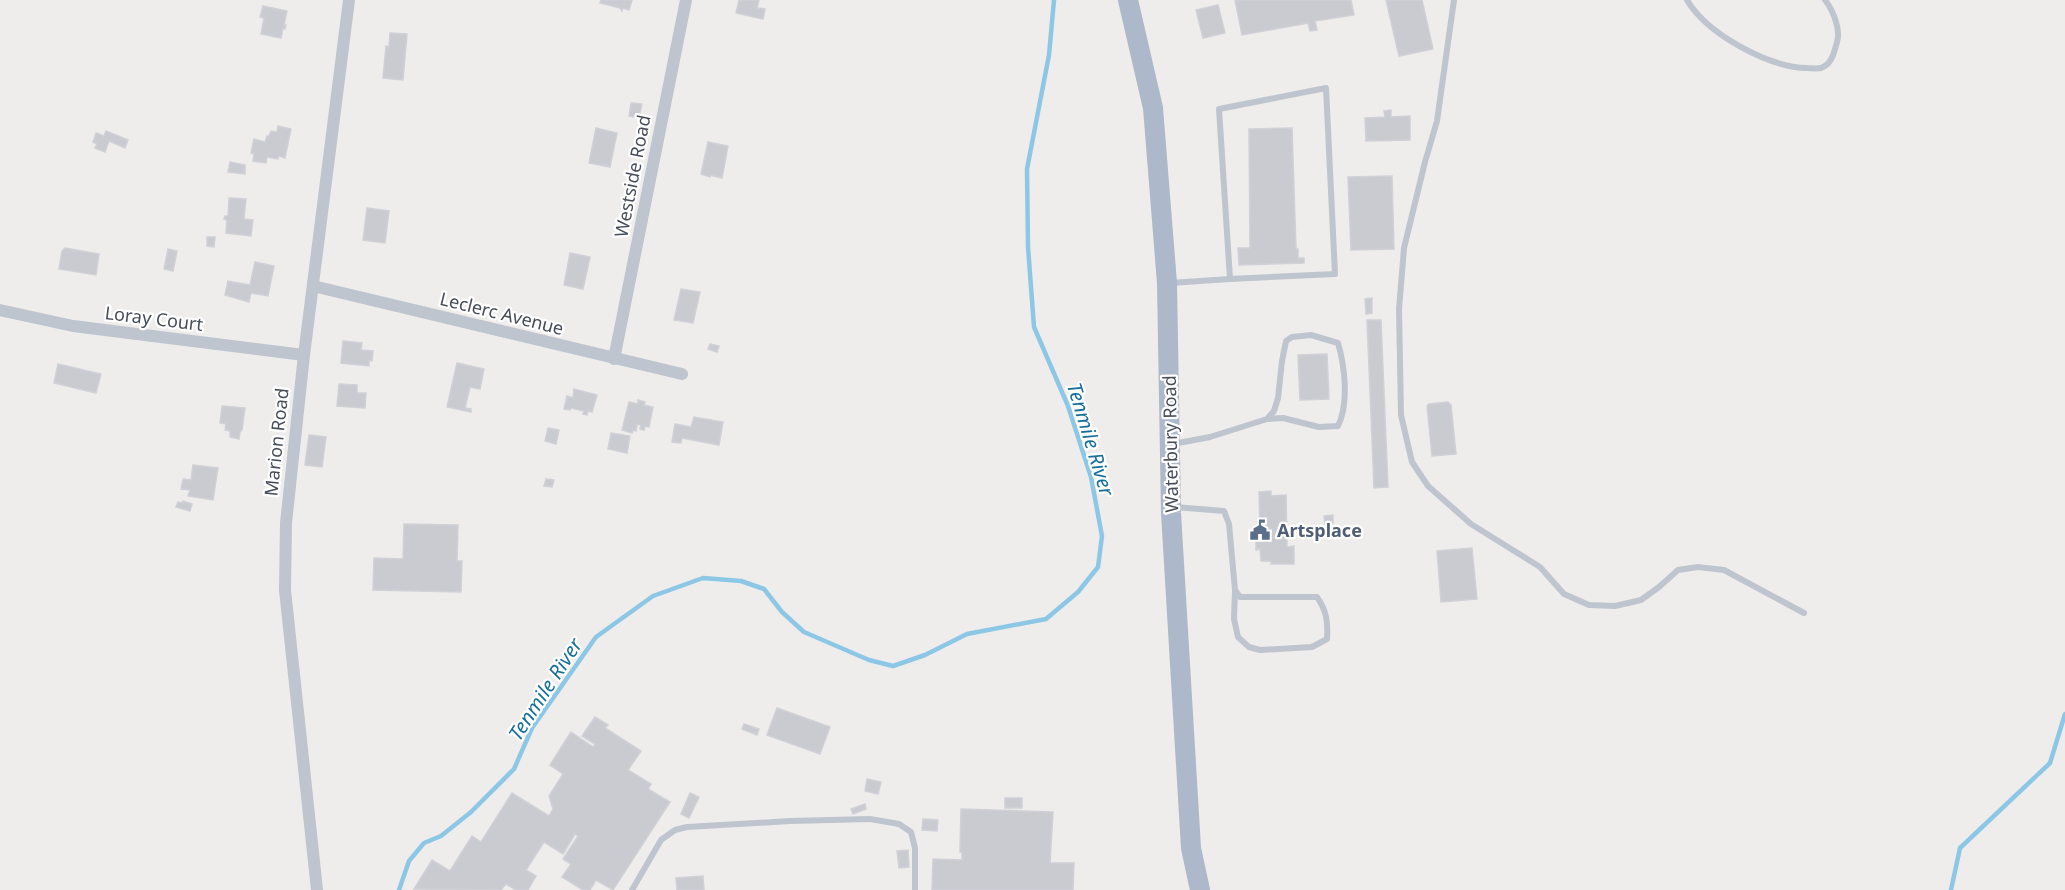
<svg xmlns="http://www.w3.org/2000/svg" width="2065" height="890" font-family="'Noto Sans',sans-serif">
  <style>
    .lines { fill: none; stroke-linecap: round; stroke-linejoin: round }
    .stream { stroke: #8cc8e5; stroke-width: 4.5 }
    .building { fill: #cacad1; stroke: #d0d1d7; stroke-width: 1.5 }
    .service { stroke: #bec5ce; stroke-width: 6 }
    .minor { stroke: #bec5ce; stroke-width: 12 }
    .primary { stroke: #adb8ca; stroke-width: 20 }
    .labels { text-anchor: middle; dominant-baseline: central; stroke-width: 4.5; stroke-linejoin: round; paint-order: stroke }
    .street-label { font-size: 18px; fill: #464d58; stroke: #fff }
    .service-label { font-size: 18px; font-weight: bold; fill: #4e5e75; stroke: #fff; text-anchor: start }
    .water-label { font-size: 20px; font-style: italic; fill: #166f9b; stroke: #fff }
  </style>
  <rect width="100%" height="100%" fill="#efecec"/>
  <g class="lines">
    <!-- stream -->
    <g class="stream">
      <path d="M399 890 409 861 424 843 441 836 471 812 514 769 532 728 596 637 653 596 703 578 741 581 764 589 782 612 804 632 869 660 893 666 925 655 967 634 1046 619 1078 592 1098 567 1102 536 1091 477 1068 406 1034 327 1028 247 1027 169 1049 55 1054 0"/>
      <path d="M1951 890 1960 848 2050 763 2065 714"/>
    </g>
  </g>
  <!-- building -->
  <g class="building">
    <path d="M601 0H632L629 10 623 8 622 11 620 8 600 3Z"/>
    <path d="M739 0H759L757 8 765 9 763 19 736 13Z"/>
    <path d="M1235 0H1351L1354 15 1315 21 1317 30 1310 31 1308 23 1242 35Z"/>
    <path d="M1386 0H1422L1433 49 1399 56Z"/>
    <path d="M1218 5 1225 33 1203 38 1196 10Z"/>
    <path d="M263 6 287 11 284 25H286L285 29 283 28 281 38 261 34 264 18 260 17Z"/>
    <path d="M390 33 407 34 403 80 383 78 386 46 389 47Z"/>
    <path d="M631 103 642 104 639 118 629 116Z"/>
    <path d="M1391 110V117L1410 116V140L1366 141 1365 118 1385 117 1384 111Z"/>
    <path d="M278 126 291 129 285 158 279 156 278 159 267 157 266 163 253 161 254 154 251 153 254 139 265 142 267 136H269L271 131 277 132Z"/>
    <path d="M596 128 617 133 610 167 589 163Z"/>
    <path d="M1292 128 1296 249H1298V258H1304V263L1239 265 1238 248H1250L1249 129Z"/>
    <path d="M106 131 128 140 125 148 109 141 105 152 95 148 97 144 93 142 96 133 104 136Z"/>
    <path d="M708 142 728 146 722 178 710 175V177L701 174Z"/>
    <path d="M230 162 245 165V174L228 172Z"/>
    <path d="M1392 176 1394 249 1351 250 1348 177Z"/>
    <path d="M229 198 246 199 244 219 253 220 251 236 226 233 227 220 224 219 225 216H228Z"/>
    <path d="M367 208 389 211 385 243 363 240Z"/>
    <path d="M207 237H215L214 247 207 246Z"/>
    <path d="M65 248 99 254 96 275 59 269 62 251Z"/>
    <path d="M168 249 177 251 173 271 164 269Z"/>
    <path d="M570 253 590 257 583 289 564 285Z"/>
    <path d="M255 262 274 266 268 296 251 293 249 302 225 295 228 281 250 285Z"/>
    <path d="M681 289 700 292 693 323 674 320Z"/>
    <path d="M1372 298V313L1366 314 1365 299Z"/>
    <path d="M1367 320H1381L1388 487 1374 488Z"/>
    <path d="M343 341 362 343 361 350 373 351 372 361 369 360V366L341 363Z"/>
    <path d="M710 344 719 346 717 352 708 349Z"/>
    <path d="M1327 354 1329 399 1300 400 1298 355Z"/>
    <path d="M457 363 484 369 480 389 470 387 465 408 471 409V412L447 407Z"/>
    <path d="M58 364 101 374 96 393 54 383Z"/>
    <path d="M339 384 357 385V393H366L365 408 337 406Z"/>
    <path d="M574 389 597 395 592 412 588 411 587 415 583 414 584 411 571 408 570 410 564 409 567 396 573 398Z"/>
    <path d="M638 400 645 402 644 405 653 407 649 427 645 426 644 430 640 429 641 425 637 424 636 431 633 430 632 433 622 430 629 402 638 404Z"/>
    <path d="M1448 402 1451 405 1456 454 1432 456 1427 406 1429 404Z"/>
    <path d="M222 406 245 408 242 430 240 432 239 439 230 437V431L225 430 226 424 220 423Z"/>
    <path d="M694 417 723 422 719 445 682 438 681 443 672 442 675 424 691 427Z"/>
    <path d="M548 428 559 430 556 444 545 441Z"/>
    <path d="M611 433 630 436 627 453 608 449Z"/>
    <path d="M309 435 326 437 322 467 305 465Z"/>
    <path d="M193 465 218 468 213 500 188 496 190 490 181 489 183 479 191 480Z"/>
    <path d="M546 479 554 480 552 487 544 486Z"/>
    <path d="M1271 491V496L1286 495 1287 547 1294 546V564H1271V561H1261L1260 549 1256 550V536H1260L1259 492Z"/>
    <path d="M183 501 192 504 190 511 176 507 178 502 183 503Z"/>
    <path d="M1333 515V523L1325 524 1324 516Z"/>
    <path d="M404 524 458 525 457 561H462L461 592 373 590 374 558 403 559Z"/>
    <path d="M1472 548 1477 599 1441 602 1437 551Z"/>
    <path d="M777 708 830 727 820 754 767 735Z"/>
    <path d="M595 717 608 725 605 728 641 751 628 770 651 784 648 789 670 802 613 890 596 880 590 890H583L562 877 571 864 563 859 578 836 575 834 563 854 544 842 526 870 536 876 528 890H516L506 884 501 890 414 889 432 860 450 871 472 836 481 842 512 793 549 816 553 809 549 796 563 774 550 765 571 732 593 747 595 744 582 736Z"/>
    <path d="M744 724 759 729 757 735 742 729Z"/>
    <path d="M867 779 881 782 878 794 865 791Z"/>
    <path d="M690 793 699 797 689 818 681 814Z"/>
    <rect x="1005" y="798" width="17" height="10"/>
    <path d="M865 804 866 809 853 814 851 809Z"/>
    <path d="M961 809 1053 812 1050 863H1074L1073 890H932L933 859 962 860V852H960Z"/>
    <path d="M923 819 938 820 937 831 922 830Z"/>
    <path d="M908 850 909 867 899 868 897 851Z"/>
    <path d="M703 876 704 890H677L676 878Z"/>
  </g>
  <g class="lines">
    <!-- service -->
    <g class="service">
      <path d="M1454 0 1437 121 1425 162 1404 248 1399 309 1401 415 1412 462 1428 486 1471 524 1540 567 1564 594 1589 605 1615 606 1641 600 1659 587 1678 570 1698 567 1724 570 1804 613"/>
      <path d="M1687 0C1707 34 1768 67 1807 68 1811 68 1817 69 1821 68 1832 64 1834 53 1837 42 1841 30 1833 10 1825 0"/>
      <path d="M1170 283 1230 279 1219 109 1326 88 1335 274 1230 279"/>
      <path d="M1173 444 1210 437 1267 419 1274 411 1278 398 1282 361 1286 341 1292 337 1311 335 1338 343C1345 367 1349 404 1338 426L1319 427 1283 418 1267 419"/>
      <path d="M1175 507 1224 511 1229 524 1235 590 1240 597H1317C1327 611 1328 623 1327 639L1312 647 1260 650 1249 647 1238 637 1234 619 1235 590"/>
      <path d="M632 890 661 840 675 830 687 827 790 821 870 819 899 824 911 832 915 848V890"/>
    </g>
    <!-- minor -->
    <g class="minor">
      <path d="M313 286 682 374"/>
      <path d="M0 310 73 326 304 355"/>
      <path d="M614 359 686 0"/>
      <path d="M317 890 285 590 286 523 304 355 349 0"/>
    </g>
    <!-- primary -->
    <path class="primary" d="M1128 0 1153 108 1167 283 1171 513 1191 848 1200 890"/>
  </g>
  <!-- icons -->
  <defs>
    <g id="civic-bare" transform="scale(1.62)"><path d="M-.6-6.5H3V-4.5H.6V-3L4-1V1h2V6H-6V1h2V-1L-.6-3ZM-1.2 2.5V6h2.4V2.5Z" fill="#5c6f8a" stroke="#fff" stroke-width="2.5" paint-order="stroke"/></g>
  </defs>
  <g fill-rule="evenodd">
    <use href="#civic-bare" x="1260" y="530"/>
  </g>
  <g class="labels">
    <!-- street labels -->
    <g class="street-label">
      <text transform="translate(632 176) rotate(-79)">Westside Road</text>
      <text transform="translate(502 313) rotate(14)">Leclerc Avenue</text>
      <text transform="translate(154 318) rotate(7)">Loray Court</text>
      <text transform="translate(276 442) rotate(-84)">Marion Road</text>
      <text transform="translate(1170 444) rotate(-91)">Waterbury Road</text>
    </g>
    <!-- service labels -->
    <g class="service-label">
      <text x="1277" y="530">Artsplace</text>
    </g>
    <!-- water labels -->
    <g class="water-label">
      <text transform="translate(1091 439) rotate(73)">Tenmile River</text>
      <text transform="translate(545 689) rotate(-57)">Tenmile River</text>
    </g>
  </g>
</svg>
